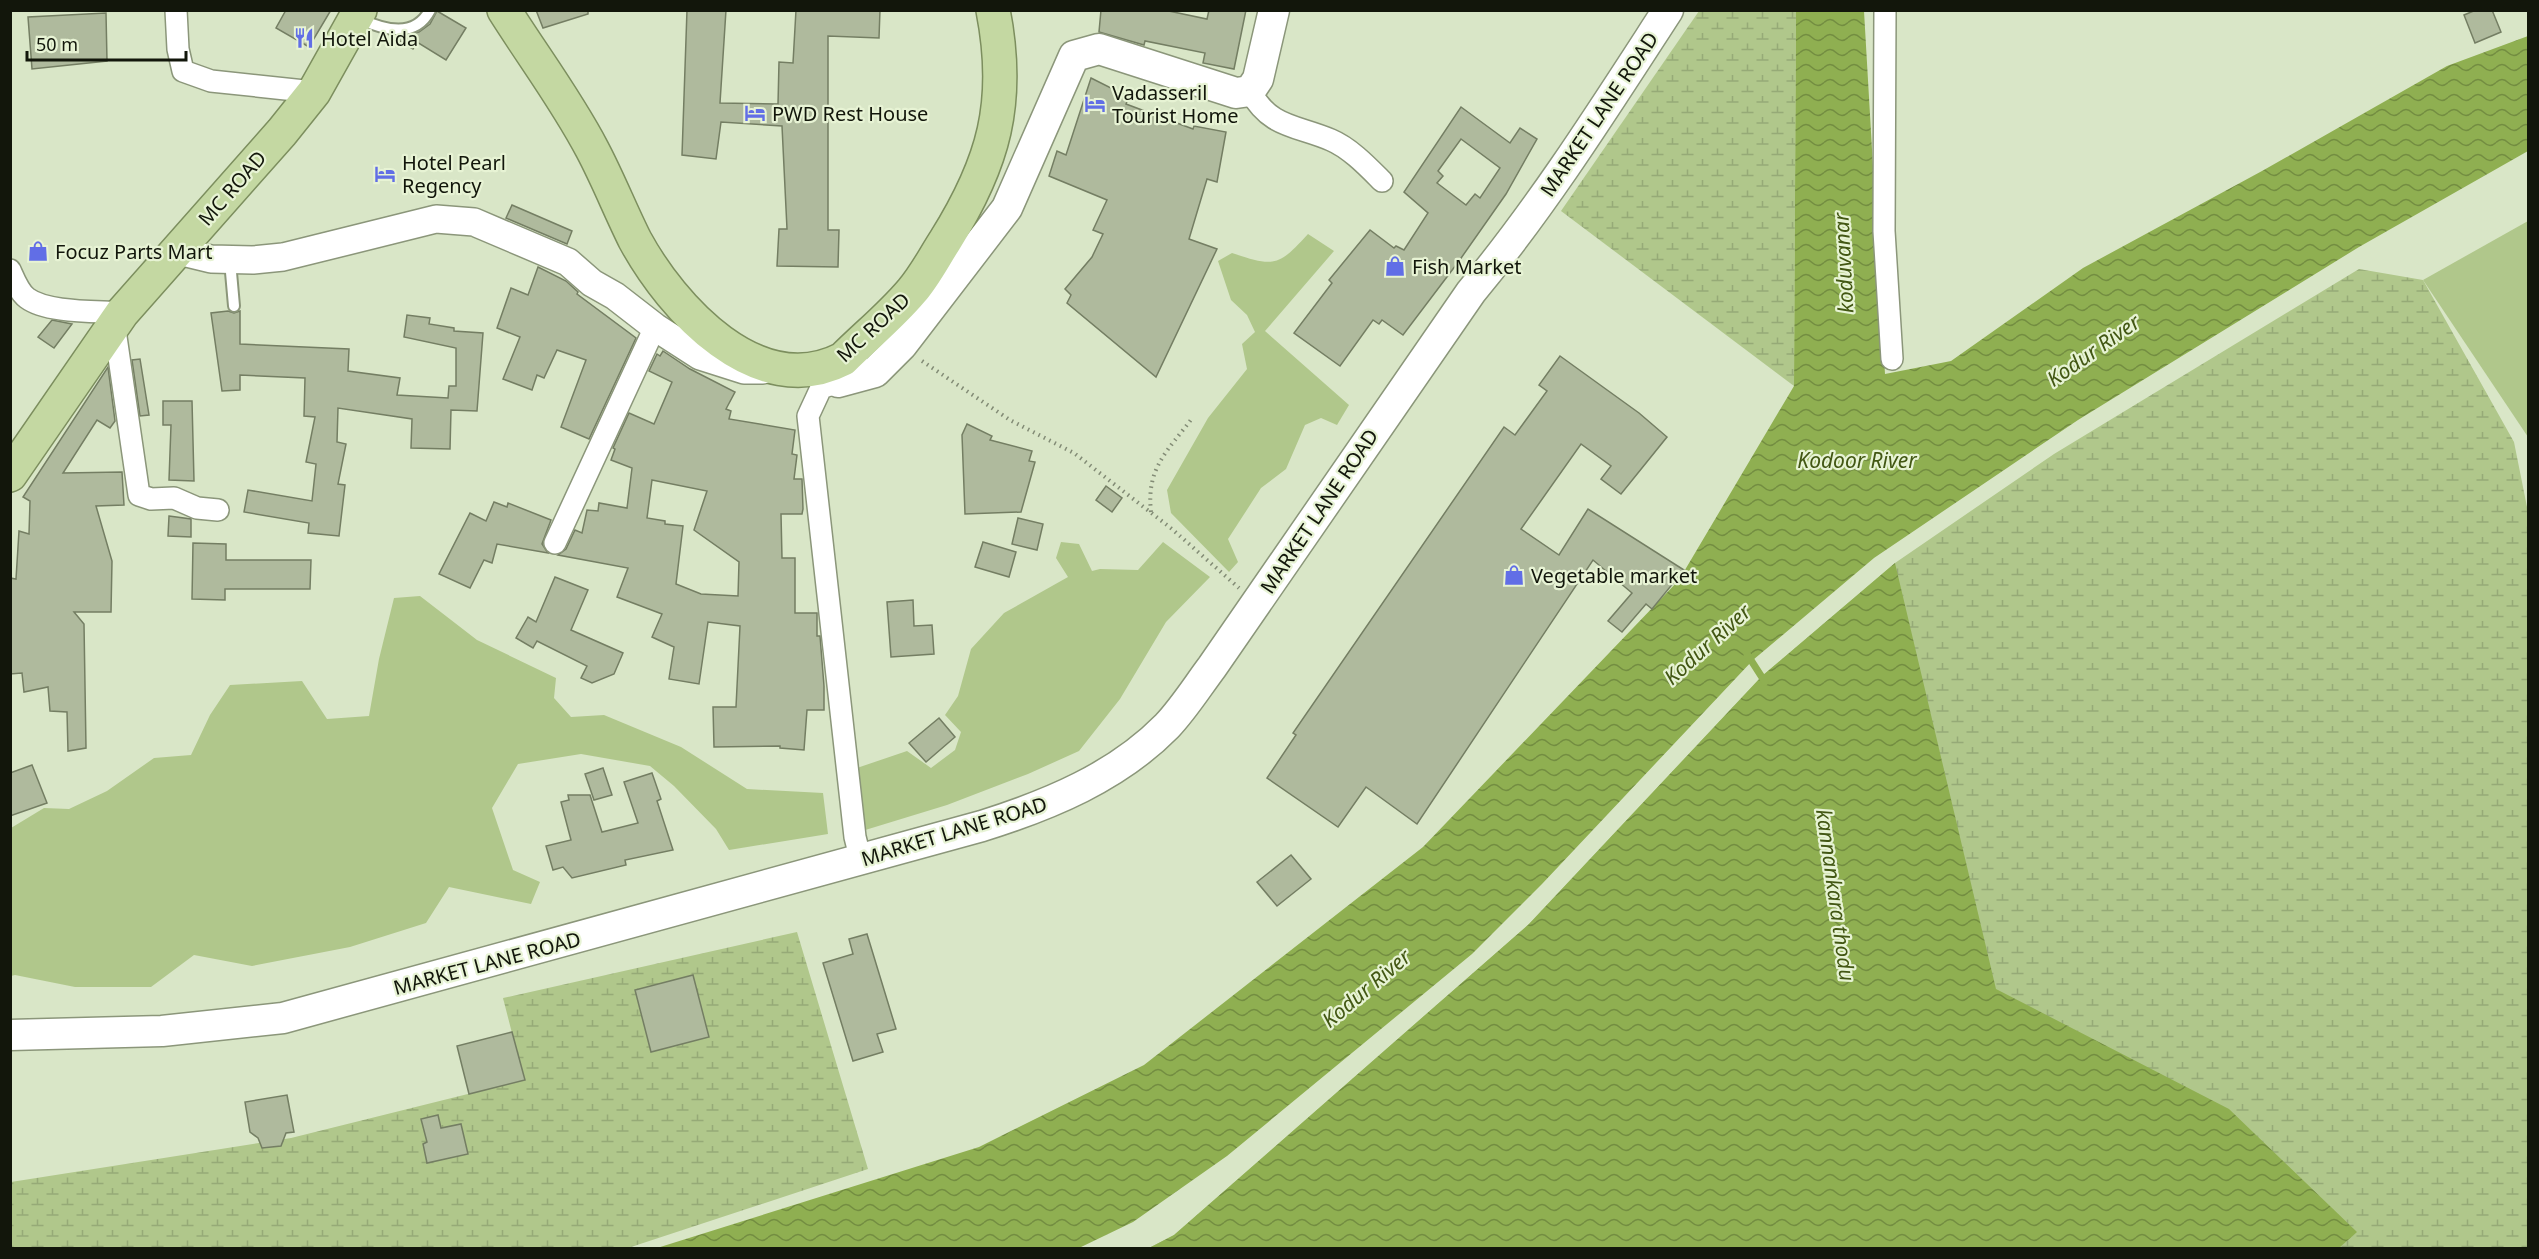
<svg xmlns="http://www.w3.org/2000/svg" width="2539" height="1259" font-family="'Noto Sans',sans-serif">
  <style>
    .green { fill: #b0c78b }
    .wetland { fill: url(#wetland-marsh) }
    .water { fill: url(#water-waves) }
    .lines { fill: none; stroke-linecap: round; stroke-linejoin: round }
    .stream { stroke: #8faf51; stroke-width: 7 }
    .building { fill: #afba9d; stroke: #747e63; stroke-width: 1.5; fill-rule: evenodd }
    .service-casing { stroke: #8b967a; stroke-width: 14 }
    .minor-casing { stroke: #8b967a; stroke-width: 24 }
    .tertiary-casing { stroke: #8b967a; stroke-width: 30 }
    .secondary-casing { stroke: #8b967a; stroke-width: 33 }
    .trunk-casing { stroke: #7c8e5e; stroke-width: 36 }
    .path { stroke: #828b75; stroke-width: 4; stroke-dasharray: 1.5 4.5; stroke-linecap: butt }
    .service { stroke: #fff; stroke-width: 10 }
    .minor { stroke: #fff; stroke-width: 21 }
    .tertiary { stroke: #fff; stroke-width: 27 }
    .secondary { stroke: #fff; stroke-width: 30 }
    .trunk { stroke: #c4d8a2; stroke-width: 33 }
    .labels { text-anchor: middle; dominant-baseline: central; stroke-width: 4.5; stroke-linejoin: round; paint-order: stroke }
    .poi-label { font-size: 20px; fill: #12160b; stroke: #e7f3d4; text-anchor: start }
    .street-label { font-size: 20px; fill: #12160b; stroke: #e7f3d4 }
    .water-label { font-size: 21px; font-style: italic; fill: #425713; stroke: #e7f3d4 }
  </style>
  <defs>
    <pattern id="wetland-marsh" width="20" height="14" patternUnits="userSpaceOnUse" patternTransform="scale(1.5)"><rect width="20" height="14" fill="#b0c78b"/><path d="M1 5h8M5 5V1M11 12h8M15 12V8" fill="none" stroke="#96aa77"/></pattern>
    <pattern id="water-waves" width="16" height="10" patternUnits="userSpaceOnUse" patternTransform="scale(1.5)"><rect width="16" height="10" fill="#8faf51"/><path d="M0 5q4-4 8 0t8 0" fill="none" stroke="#738d41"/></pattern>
  </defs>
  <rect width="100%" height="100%" fill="#d9e6c7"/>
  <!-- green -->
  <g class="green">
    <path d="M2528 221V437L2423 280Z"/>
    <path d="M1308 234 1334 251 1265 331 1349 405 1337 425 1321 418 1305 425 1286 469 1261 488 1228 539 1238 562 1229 572 1171 513 1167 490 1208 418 1247 369 1242 344 1255 332 1247 315 1231 300 1218 261 1232 253C1274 267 1278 267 1308 234Z"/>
    <path d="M1061 542 1079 544 1092 571 1100 569 1138 570 1163 542 1210 577 1166 622 1120 699 1079 751 1028 774 947 805 862 831 854 769 907 751 931 768 955 750 961 732 945 715 958 696 971 649 1004 613 1068 577 1056 558Z"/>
    <path d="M420 596 477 640 556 678 554 698 571 717 604 715 681 747 747 789 823 793 828 834 729 850 716 829 674 786 650 766 581 754 518 764 492 808 513 870 540 882 531 904 449 887 426 923 350 947 252 966 194 955 151 987H75L15 975 11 976V828L44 808 69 809 107 791 154 758 191 755 210 715 230 685 302 681 327 719 369 716 379 659 394 598Z"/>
  </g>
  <!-- wetland -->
  <g class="wetland">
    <path d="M1699 11H1796L1794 386 1561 211Z"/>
    <path d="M2359 269 2423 280 2514 442 2528 512V1248H1149L1174 1235 1529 924 1762 676 1895 563 2054 454Z"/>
    <path d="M797 932 868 1169 628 1248H11V1182L291 1138 524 1080 503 998Z"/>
  </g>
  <!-- water -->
  <g class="water">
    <path d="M1796 11H1864L1885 374 1951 361 2083 268 2262 171 2447 66 2528 36V151L2359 247 2078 420 1874 558 1753 660 1542 884 1472 954 1227 1156 1133 1222 1079 1248H657L979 1147 1144 1065 1423 847 1679 580 1794 386Z"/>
    <path d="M1895 563 1996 989 2229 1109 2357 1232 2339 1248H1149L1174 1235 1529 924 1762 676Z"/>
  </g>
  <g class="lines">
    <!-- stream -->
    <path class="stream" d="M1747 654 1765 682"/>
  </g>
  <!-- building -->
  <g class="building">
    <path d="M286 10H331L309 47 276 28Z"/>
    <path d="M536 10H588V14L543 28Z"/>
    <path d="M687 10H726L720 103 778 104 779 62 793 63 796 10H880L879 38 828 36V230H839L838 267 777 266 779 229H787L782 126 721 122 716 159 682 155Z"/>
    <path d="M1101 10H1164L1207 19 1209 10H1246L1234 69 1203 63 1205 53 1145 41 1144 45 1099 32Z"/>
    <path d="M2476 10H2492L2501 32 2475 43 2464 15Z"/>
    <path d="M437 11 466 28 446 60 417 42 413 49 393 37 419 32 430 24Z"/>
    <path d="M106 13 107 61 32 69 28 17Z"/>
    <path d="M1091 78 1129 97 1126 104 1193 129 1194 126 1226 132 1217 182 1207 179 1189 239 1217 249 1156 377 1067 303 1071 295 1065 289 1092 257 1103 234 1093 230 1107 200 1049 176 1057 151 1066 155Z"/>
    <path d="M1461 107 1510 143 1520 128 1537 139 1506 194 1459 261 1403 335 1382 320 1379 324 1373 320 1340 366 1294 333 1332 283 1329 280 1370 230 1394 248 1396 246 1404 250 1428 213 1404 192ZM1461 139 1500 168 1480 198 1475 194 1466 205 1437 183 1443 176 1438 171Z"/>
    <path d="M512 205 572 231 567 244 506 218Z"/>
    <path d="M538 267 566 281 578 292 577 294 636 338 589 439 561 427 586 360 557 350 544 378 537 375 532 390 503 379 520 337 497 328 511 288 528 295Z"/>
    <path d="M228 311 234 313 240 311V344L349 349 348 371 400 378 397 395 448 398 449 386H456V348L404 337 407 315 430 318 429 324 454 328V331L483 333 477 411 451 410 450 449 411 448 412 419 338 408 337 442 346 444 338 484 345 485 339 536 308 533 309 523 244 512 248 490 312 501 316 464 306 462 315 417 304 416 305 378 240 375V390L222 391 211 313Z"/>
    <path d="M52 320 72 324 54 348 38 337Z"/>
    <path d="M663 351 690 369 735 392 726 409 731 411 729 419 795 430 792 454 797 455 794 479H802L803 509 802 514H781L782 558H795V613H817V636H820L824 686V710H807L804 750 780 748V746L714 747 713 707H736L740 626 708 622 699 684 669 679 674 647 652 637 662 614 617 597 628 568 558 555 566 549 575 530 582 533 587 510 598 511 599 503 627 508 632 468 611 460 615 449 613 448 629 413 654 424 672 382 649 371 657 354 660 356ZM652 480 707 491 694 530 739 562 738 596 701 594 676 584 683 526 665 524V521L647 518Z"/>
    <path d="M1560 356 1639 413 1667 437 1621 494 1601 479 1611 466 1581 444 1521 529 1559 555 1588 509 1684 570 1652 609 1646 604 1622 632 1608 621 1632 593 1593 560 1417 824 1366 787 1338 827 1267 778 1296 735 1293 733 1504 427 1515 435 1547 391 1539 385Z"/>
    <path d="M140 359 149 415 140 416 132 360Z"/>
    <path d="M108 367 115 421 110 428 97 420 63 473 122 472 124 505 96 506 112 561 111 612H74L84 624 86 748 68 751 67 712 50 711 48 687 24 692 22 673 10 674V578L16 579 19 531 29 534 30 501 23 497Z"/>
    <path d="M163 401H192L194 481 169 480 171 425H163Z"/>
    <path d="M967 424 992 436 990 440 1032 451 1029 461 1035 462 1021 512 965 514 962 435Z"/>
    <path d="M1106 486 1122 498 1112 512 1096 500Z"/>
    <path d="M494 502 507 507 508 503 551 520 542 544 548 553 497 544 492 563 484 560 470 588 439 574 470 513 486 521Z"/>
    <path d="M169 516 191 519V537L168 536Z"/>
    <path d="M1018 518 1043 524 1037 550 1012 544Z"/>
    <path d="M983 542 1016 552 1009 577 975 567Z"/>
    <path d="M193 543 226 544V560H311L310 589H225V600L192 599Z"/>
    <path d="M555 577 588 590 571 630 623 653 614 674 592 683 581 678 587 666 537 641 533 648 516 638 528 617 536 622Z"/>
    <path d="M913 600 914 626 932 625 934 654 891 657 887 602Z"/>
    <path d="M939 718 955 737 926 762 909 743Z"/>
    <path d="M32 765 47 803 10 816V773Z"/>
    <path d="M603 768 612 795 594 800 585 774Z"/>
    <path d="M652 773 661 799 657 801 673 850 625 860 626 865 572 878 563 867 553 870 546 846 571 840 561 802 569 800 568 795H590L602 832 638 823 624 782Z"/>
    <path d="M1291 855 1311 879 1277 906 1257 882Z"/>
    <path d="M867 934 896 1029 877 1034 883 1052 853 1061 823 963 853 954 849 939Z"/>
    <path d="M693 975 709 1037 651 1052 635 990Z"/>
    <path d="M512 1032 525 1080 469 1094 457 1046Z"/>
    <path d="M287 1095 294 1132 286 1133 281 1146 262 1148 258 1138 250 1132 245 1102Z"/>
    <path d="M438 1115 441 1128 461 1124 468 1154 427 1163 423 1144 427 1142 421 1119Z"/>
  </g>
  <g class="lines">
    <!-- service casing -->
    <g class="service-casing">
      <g id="service">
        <path d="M360 19C384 30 415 39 430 10"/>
        <path d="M230 261 234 306"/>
      </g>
    </g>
    <!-- minor casing -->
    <g class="minor-casing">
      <g id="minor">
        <path d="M176 10 178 49 183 71 211 81 314 92"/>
        <path d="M1885 10 1884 231 1892 359"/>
        <path d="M1250 91C1270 128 1296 125 1331 140 1350 148 1368 167 1382 181"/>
        <path d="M10 270C14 279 19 292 27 298 47 313 97 311 122 313"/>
        <path d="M114 323 139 495 151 499 174 498 197 508 218 510"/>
        <path d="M838 382 821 388 808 416 855 837 861 861"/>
        <path d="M555 543 655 327"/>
      </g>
    </g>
    <!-- tertiary casing -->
    <g class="tertiary-casing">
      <path id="tertiary" d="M178 251 211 259 253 260 283 257 436 219 474 222 568 262 592 283 615 296 655 327 700 356 744 370H763"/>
    </g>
    <!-- secondary casing -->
    <g class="secondary-casing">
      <g id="secondary">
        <path d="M832 365 838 382 875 372 902 345 1007 208 1074 56 1099 49 1236 93 1250 91 1258 79 1274 10"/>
        <path d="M10 1035 162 1031 283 1018 982 826C1049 805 1117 777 1167 726 1184 708 1197 687 1212 667L1471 292C1544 204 1605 107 1668 10"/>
      </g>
    </g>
    <!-- trunk casing -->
    <g class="trunk-casing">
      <g id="trunk">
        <path d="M504 10C533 56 567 101 592 149 608 179 620 210 635 240 672 308 758 403 843 359 866 336 891 316 912 291 925 276 934 258 945 241 994 163 1011 102 993 10"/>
        <path d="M10 475 122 313 282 132 314 92 360 10"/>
      </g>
    </g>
    <!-- path -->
    <g class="path">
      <path d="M922 361 1010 420 1074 453 1172 529 1239 588"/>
      <path d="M1151 512C1146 467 1168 451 1193 417"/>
    </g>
    <!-- service -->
    <use href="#service" class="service"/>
    <!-- minor -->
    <use href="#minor" class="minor"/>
    <!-- tertiary -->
    <use href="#tertiary" class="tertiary"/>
    <!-- secondary -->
    <use href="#secondary" class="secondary"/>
    <!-- trunk -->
    <use href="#trunk" class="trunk"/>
  </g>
  <!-- icons -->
  <defs>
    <g id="restaurant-bare" transform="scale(1.62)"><path d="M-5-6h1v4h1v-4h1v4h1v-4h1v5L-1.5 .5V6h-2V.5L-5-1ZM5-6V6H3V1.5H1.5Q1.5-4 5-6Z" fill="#616ee6" stroke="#e7f3d4" stroke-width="2.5" paint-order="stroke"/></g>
    <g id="hotel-bare" transform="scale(1.62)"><path d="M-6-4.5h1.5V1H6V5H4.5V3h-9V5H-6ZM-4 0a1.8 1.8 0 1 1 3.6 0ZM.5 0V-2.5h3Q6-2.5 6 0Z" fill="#616ee6" stroke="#e7f3d4" stroke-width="2.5" paint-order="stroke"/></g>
    <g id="shop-bare" transform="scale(1.62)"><path d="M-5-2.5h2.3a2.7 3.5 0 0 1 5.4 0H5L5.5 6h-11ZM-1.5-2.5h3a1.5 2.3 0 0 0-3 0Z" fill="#616ee6" stroke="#e7f3d4" stroke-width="2.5" paint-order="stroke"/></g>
  </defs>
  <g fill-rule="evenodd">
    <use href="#restaurant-bare" x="304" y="38"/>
    <use href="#hotel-bare" x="1095" y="104"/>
    <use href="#hotel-bare" x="755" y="113"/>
    <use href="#hotel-bare" x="385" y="174"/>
    <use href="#shop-bare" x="38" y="251"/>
    <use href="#shop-bare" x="1395" y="266"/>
    <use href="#shop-bare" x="1514" y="575"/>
  </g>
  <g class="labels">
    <!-- poi labels -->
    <g class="poi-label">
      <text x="321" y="38">Hotel Aida</text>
      <text x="1112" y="92">Vadasseril<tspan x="1112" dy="23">Tourist Home</tspan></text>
      <text x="772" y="113">PWD Rest House</text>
      <text x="402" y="162">Hotel Pearl<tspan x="402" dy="23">Regency</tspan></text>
      <text x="55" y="251">Focuz Parts Mart</text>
      <text x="1412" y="266">Fish Market</text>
      <text x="1531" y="575">Vegetable market</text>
    </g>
    <!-- street labels -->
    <g class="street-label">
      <text transform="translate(1599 114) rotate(-56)">MARKET LANE ROAD</text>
      <text transform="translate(232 188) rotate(-49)">MC ROAD</text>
      <text transform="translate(873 327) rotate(-43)">MC ROAD</text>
      <text transform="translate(1319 511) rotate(-56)">MARKET LANE ROAD</text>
      <text transform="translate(954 831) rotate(-17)">MARKET LANE ROAD</text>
      <text transform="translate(487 963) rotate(-15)">MARKET LANE ROAD</text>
    </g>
    <!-- water labels -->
    <g class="water-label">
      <text transform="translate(1843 263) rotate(-93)">koduvanar</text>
      <text transform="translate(2093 350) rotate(-35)">Kodur River</text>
      <text x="1857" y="460">Kodoor River</text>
      <text transform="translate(1707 644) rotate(-42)">Kodur River</text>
      <text transform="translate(1836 895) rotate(82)">kannankara thodu</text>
      <text transform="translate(1366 988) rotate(-40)">Kodur River</text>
    </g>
  </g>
  <!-- border -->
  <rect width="2539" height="1259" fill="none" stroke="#12160b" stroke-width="24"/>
  <!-- scale -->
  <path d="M27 51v9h159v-9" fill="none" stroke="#12160b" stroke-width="3"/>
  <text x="36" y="51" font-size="18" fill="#12160b" stroke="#e7f3d4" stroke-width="4.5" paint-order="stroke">50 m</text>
</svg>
